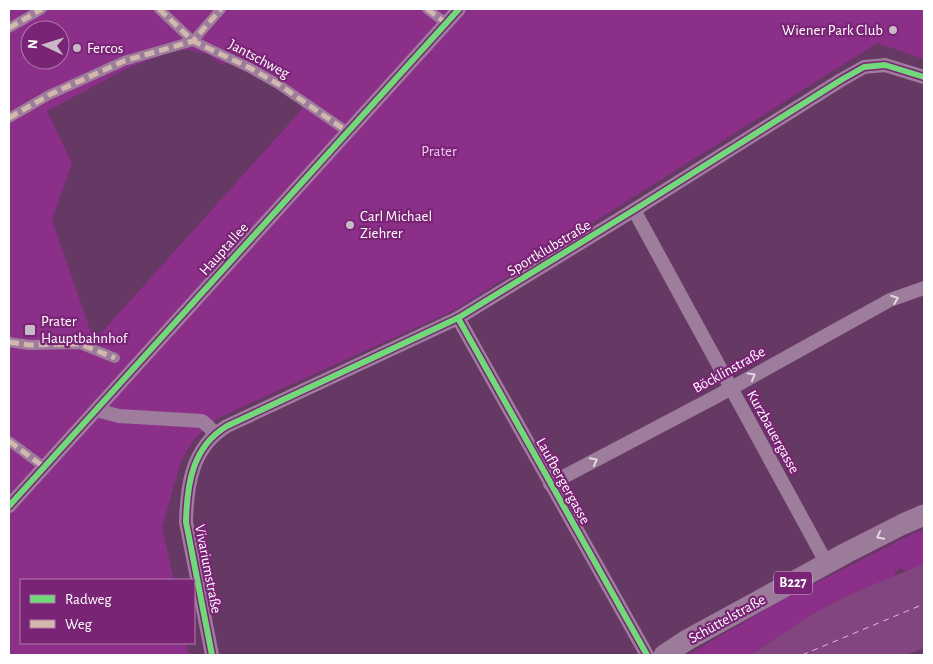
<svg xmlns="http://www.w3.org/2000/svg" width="933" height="664" font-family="'Alegreya Sans',sans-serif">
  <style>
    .green { fill: #8b2f89; fill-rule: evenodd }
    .water { fill: #834580 }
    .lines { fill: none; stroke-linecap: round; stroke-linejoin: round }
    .ferry { stroke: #ecb1eb; stroke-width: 1; stroke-dasharray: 6 5; stroke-linecap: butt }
    .pedestrian { stroke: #9d7c9c; stroke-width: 10 }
    .minor { stroke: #9d7c9c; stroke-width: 14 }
    .primary { stroke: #9c7b9a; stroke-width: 21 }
    .quiet { stroke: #d1b7ad; stroke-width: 5; stroke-dasharray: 10 5; stroke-linecap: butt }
    .cycleway-casing { stroke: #7a2476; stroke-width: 9 }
    .cycleway { stroke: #71d979; stroke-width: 6 }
    .oneway { stroke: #e2d8e1 }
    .oneway2 { stroke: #e1d7e1 }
    .poi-dot { fill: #c9b9c9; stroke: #7a2476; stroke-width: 2 }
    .labels { text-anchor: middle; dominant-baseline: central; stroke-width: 4.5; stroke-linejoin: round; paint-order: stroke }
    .shield { fill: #7a2476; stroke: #d7bdd6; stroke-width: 1 }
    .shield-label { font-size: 14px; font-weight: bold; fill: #fff }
    .poi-label { font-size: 15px; fill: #fff; stroke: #7a2476; text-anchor: start }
    .street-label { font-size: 15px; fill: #fff; stroke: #7a2476 }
    .park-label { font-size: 15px; fill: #f3c9f3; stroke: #7a2476 }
  </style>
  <rect width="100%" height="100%" fill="#663864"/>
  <!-- green -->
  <g class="green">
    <path d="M9 9H924V59L877 43 455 310 218 418 195 438 181 461 162 528 174 580H21V643H186L189 655H9ZM30 30H60V60H30ZM176 50H191L209 55 221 64 228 63 271 85 304 107 94 341 52 220 72 163 47 111 128 68Z"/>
    <path d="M924 529V564L906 572 901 568 896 571 894 578 846 596 813 614 750 655H687L786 598 904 538Z"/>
  </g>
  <!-- water -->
  <path class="water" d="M924 564V648L906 655H750L813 614 846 596Z"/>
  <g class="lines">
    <!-- ferry -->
    <path class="ferry" d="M802 655 924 604"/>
    <!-- pedestrian -->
    <g class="pedestrian">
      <path d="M159 9 193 41 250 68 278 84 348 132"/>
      <path d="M427 9 446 23"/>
      <path d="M9 28 42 9"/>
      <path d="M9 118 49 95 124 61 193 41 221 9"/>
      <path d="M9 342 29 345 80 344 115 358"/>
      <path d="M9 441 44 467"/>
    </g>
    <!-- minor -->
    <g class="minor">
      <path d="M634 210 827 564"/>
      <path d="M458 318 647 655"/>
      <path d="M96 410 119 416 202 421 209 427 215 434"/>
      <path d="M550 484 717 396 890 300 924 288"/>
      <path d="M9 506 459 9"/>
      <path d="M212 655 186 522C187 484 192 447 227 426L458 318 634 210 841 80 864 67 885 65 924 77"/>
    </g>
    <!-- primary -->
    <path class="primary" d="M664 655 687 640 846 553 903 524 924 515"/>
    <!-- quiet -->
    <g class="quiet">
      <path d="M159 9 193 41 250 68 278 84 348 132"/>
      <path d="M427 9 446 23"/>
      <path d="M9 28 42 9"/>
      <path d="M9 118 49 95 124 61 193 41 221 9"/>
      <path d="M9 342 29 345 80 344 115 358"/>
      <path d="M9 441 44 467"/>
    </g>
    <!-- cycleway casing -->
    <g class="cycleway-casing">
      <g id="cycleway">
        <path d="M458 318 647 655"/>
        <path d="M9 506 459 9"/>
        <path d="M212 655 186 522C187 484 192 447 227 426L458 318 634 210 841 80 864 67 885 65 924 77"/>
      </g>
    </g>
    <!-- cycleway -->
    <use href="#cycleway" class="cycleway"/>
  </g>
  <!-- one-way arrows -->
  <defs><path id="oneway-chevron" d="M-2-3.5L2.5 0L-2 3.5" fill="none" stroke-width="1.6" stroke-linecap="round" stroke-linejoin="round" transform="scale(1.25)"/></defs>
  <g class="oneway">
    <use href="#oneway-chevron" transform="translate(895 299) rotate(-21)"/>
    <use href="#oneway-chevron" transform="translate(752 376) rotate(-29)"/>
    <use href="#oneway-chevron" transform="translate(594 461) rotate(-28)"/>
  </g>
  <use class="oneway2" href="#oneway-chevron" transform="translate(880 536) rotate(152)"/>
  <!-- markers -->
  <g class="poi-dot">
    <circle cx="893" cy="30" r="5"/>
    <circle cx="77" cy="48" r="5"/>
    <circle cx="350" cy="225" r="5"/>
    <rect x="24" y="324" width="12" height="12" rx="2.5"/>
  </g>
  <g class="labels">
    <!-- shield labels -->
    <rect class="shield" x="774" y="571.5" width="38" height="23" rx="4"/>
    <g class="shield-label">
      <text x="793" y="583">B227</text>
    </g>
    <!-- poi labels -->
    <g class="poi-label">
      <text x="883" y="30" text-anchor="end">Wiener Park Club</text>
      <text x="87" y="48">Fercos</text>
      <text x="360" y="216">Carl Michael<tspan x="360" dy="17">Ziehrer</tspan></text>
      <text x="41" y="321">Prater<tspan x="41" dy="17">Hauptbahnhof</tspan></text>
    </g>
    <!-- street labels -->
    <g class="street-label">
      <text transform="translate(259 59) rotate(28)">Jantschweg</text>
      <text transform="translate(549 248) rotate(-31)">Sportklubstraße</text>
      <text transform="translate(224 249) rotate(-48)">Hauptallee</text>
      <text transform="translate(729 370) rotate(-29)">Böcklinstraße</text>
      <text transform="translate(773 432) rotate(61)">Kurzbauergasse</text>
      <text transform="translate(563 481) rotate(61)">Laufbergergasse</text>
      <text transform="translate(208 569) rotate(79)">Vivariumstraße</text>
      <text transform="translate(727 619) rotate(-29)">Schüttelstraße</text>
    </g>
    <!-- park labels -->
    <g class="park-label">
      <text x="439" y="151">Prater</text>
    </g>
  </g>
  <!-- border -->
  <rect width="933" height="664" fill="none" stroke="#ffffff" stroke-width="20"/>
  <!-- legend -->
  <rect x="20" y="579" width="175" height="65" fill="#7a2476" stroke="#af7cad"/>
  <rect x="30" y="595" width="25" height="8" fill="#71d979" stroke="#af7cad"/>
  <text x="65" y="604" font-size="15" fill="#ffffff">Radweg</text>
  <rect x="30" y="620" width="25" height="8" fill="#d1b7ad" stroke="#af7cad"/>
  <text x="65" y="629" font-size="15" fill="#ffffff">Weg</text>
  <!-- north arrow -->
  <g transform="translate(45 45) rotate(274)"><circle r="24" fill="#7a2476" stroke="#af7cad"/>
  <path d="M0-4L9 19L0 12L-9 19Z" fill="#c9b9c9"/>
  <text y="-8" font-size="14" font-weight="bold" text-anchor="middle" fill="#ffffff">N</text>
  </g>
</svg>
